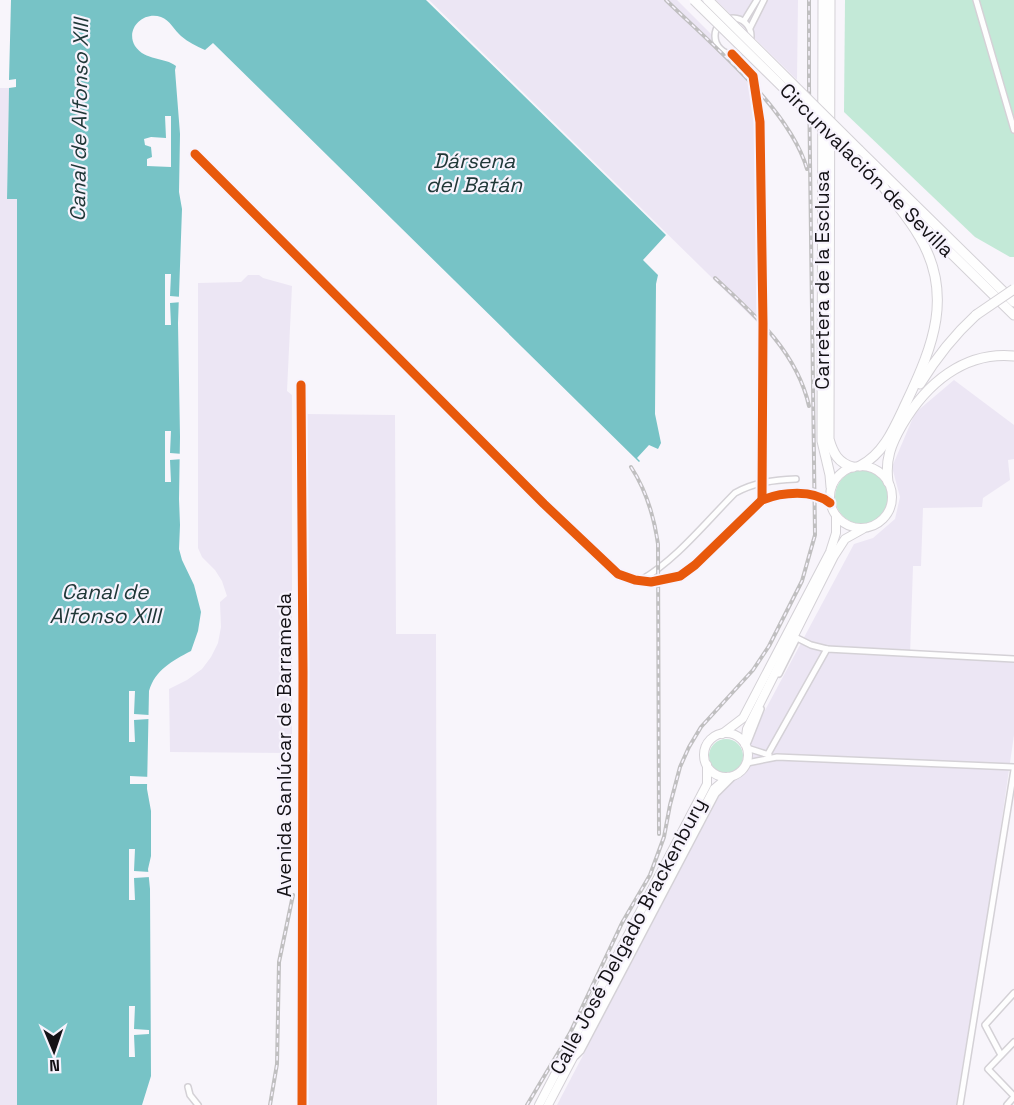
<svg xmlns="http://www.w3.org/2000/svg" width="1014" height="1105" font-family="'Space Grotesk',sans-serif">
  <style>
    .built { fill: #ece6f4 }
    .green { fill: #c3e9d7 }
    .water { fill: #77c3c6 }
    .pier { fill: #f8f5fb }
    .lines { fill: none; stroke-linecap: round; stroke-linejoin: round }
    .street-casing { stroke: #d4d1d6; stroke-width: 8 }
    .secondary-casing { stroke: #d4d1d6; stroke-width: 10 }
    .highway-casing { stroke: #d4d1d6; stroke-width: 11 }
    .street { stroke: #fefefe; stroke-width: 5 }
    .secondary { stroke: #fefefe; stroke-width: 8 }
    .highway { stroke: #fefefe; stroke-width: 9 }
    .rail-casing { stroke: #c0bfc0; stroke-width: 4 }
    .rail { stroke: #f7f3fd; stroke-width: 1.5; stroke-dasharray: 4.5; stroke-linecap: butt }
    .highway-bridge-casing { stroke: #d4d1d6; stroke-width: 11; stroke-linecap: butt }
    .highway-bridge { stroke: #fefefe; stroke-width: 9 }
    .cycleway-casing { stroke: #f7f3fd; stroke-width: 13 }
    .cycleway { stroke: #e8590c; stroke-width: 9 }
    .labels { text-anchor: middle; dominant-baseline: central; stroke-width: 4.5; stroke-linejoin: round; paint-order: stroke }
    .street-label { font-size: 20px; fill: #141216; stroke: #f7f3fd }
    .water-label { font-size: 21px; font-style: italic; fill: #203838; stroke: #f7f3fd }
  </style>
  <rect width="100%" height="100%" fill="#f8f5fb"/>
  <!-- built -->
  <g class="built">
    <path d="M429 0H677L751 74 757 120 761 319 758 323Z"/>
    <path d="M716 0H798L797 80Z"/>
    <path d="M0 88H9L7 199H17V1105H0Z"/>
    <path d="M248 275H259L263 278 292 286 287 391 292 395V753L170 752 169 689 187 680 202 669 211 657 218 643 221 627 220 602 227 596 222 581 215 570 202 557 198 548V283L241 282Z"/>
    <path d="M954 380 1014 425V459L1008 460 1010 480 983 498 982 507 923 508 921 566H913L910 656 1014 661V735L993 881 956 1105H557L700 832 854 544 873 538 895 519 900 497 892 467 915 413Z"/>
    <path d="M306 414 395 415 396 634H436L437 1105H306V768L310 750 306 749Z"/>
  </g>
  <!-- green -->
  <g class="green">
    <path d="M845 0H1014V257H1010L975 237 844 112Z"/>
    <circle cx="862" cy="497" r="27"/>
    <circle cx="726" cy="756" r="17"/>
  </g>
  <!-- water -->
  <path class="water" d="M11 0H426L666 235 643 260 658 275 656 284 655 414 661 443 658 449 649 445 637 458 640 461 639 462 213 43 205 50C196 46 188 42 181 36 174 30 170 20 161 17 143 11 125 29 135 46 145 61 165 57 176 66L175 70 180 134 179 192 182 209 178 323 180 437 179 499 180 525 179 549 182 560 194 585 201 612 198 631 191 651C172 661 155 670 149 691L147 789 151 811V856L148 869 150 889 151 1076 142 1105H17V199H7L9 88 16 87V79L9 80Z"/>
  <!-- pier -->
  <g class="pier">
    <path d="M165 116H171V167L147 166V159L152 157 151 147 145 145 144 139 151 137 166 138Z"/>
    <path d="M165 274H171L170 296 182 297V302L170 303 171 325H165Z"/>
    <path d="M165 431H171L170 453 183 454V459L170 460 171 482H165Z"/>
    <path d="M129 691H135L134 714 149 715V719L134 720 135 742H129Z"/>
    <path d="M130 776 151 777V784H130Z"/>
    <path d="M129 849H135L134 871 150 872V877L134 878 135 900H129Z"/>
    <path d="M129 1006H135L134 1029 149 1030V1034L134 1035 135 1057H129Z"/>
  </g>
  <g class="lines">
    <!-- street casing -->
    <g class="street-casing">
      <g id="street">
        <path d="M976 0 1014 130"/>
        <circle cx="733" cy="36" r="18"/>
        <path d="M744 21 757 0"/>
        <path d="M750 28 764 0"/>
        <path d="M732 54 753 76 760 122 763 323 762 500"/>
        <path d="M195 154 544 504 618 574 635 580 651 582 680 576 695 565 762 500C782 492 813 489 830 503"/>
        <path d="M301 385 303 672 302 1105"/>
        <path d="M641 580C677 559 706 522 735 493 755 482 774 480 796 479"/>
        <path d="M779 674 797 638 811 645 827 649"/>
        <path d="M748 742 761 709"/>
        <path d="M747 748 769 755"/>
        <path d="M768 754 827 649 1014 659"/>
        <path d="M747 763 777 757 1014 767"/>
        <path d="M1014 1042 988 1069 1014 1096"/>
        <path d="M1001 1055 985 1025 1014 993"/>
        <path d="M576 1056 581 1051 716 794 734 776"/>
        <path d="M188 1087 190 1095 198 1105"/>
        <path d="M960 1105 1014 770"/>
        <path d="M1007 1105 1014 1097"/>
      </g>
    </g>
    <!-- secondary casing -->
    <g class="secondary-casing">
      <g id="secondary">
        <circle cx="861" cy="497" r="31"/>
        <circle cx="726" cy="755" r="22"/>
        <path d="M722 734 743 718 830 552 836 533V516"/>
        <path d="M745 744 747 729 834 556 845 539 863 529"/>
        <path d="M539 1105 707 784V765"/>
        <path d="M548 1105 714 789 728 777"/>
      </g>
    </g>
    <!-- highway casing -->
    <g class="highway-casing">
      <g id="highway">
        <path d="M823 0 822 441 830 475 831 487"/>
        <path d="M830 0 829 439C833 453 838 463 853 467"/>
        <path d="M859 150 1014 302"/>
        <path d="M859 162 884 187"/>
        <path d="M902 205 1014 315"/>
        <path d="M920 384C936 358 953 336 976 315"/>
        <path d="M860 466C885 453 895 426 907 401 933 346 954 294 919 236 909 218 894 202 882 185"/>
        <path d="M888 482C885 459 891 444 902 425 926 384 964 351 1014 356"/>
      </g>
    </g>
    <!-- street -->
    <use href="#street" class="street"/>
    <!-- secondary -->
    <use href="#secondary" class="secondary"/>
    <!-- highway -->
    <use href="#highway" class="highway"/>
    <!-- rail casing -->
    <g class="rail-casing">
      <g id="rail">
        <path d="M666 0C711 44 790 109 807 169"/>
        <path d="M715 278C754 314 797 352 809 406"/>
        <path d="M631 467C646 490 654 516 658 544L659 834"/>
        <path d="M270 1105 277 1064 279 962 293 895"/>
        <path d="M527 1105 570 1033 622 923 650 875 664 837 670 805 680 767 689 747 701 727 753 670 769 646 802 581 815 535 809 85V0"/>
      </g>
    </g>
    <!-- rail -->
    <use href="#rail" class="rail"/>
    <!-- highway-bridge casing -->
    <g class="highway-bridge-casing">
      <g id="highway-bridge">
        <path d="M694 0 859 162"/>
        <path d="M708 0 859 150"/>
        <path d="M976 315 1014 289"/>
      </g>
    </g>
    <!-- highway-bridge -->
    <use href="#highway-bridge" class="highway-bridge"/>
    <!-- cycleway casing -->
    <g class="cycleway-casing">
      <g id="cycleway">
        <path d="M732 54 753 76 760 122 763 323 762 500"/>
        <path d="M195 154 544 504 618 574 635 580 651 582 680 576 695 565 762 500C782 492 813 489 830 503"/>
        <path d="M301 385 303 672 302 1105"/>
      </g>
    </g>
    <!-- cycleway -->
    <use href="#cycleway" class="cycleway"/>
  </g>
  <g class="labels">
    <!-- street labels -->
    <g class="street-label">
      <text transform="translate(867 170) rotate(45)">Circunvalación de Sevilla</text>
      <text transform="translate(822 280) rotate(-90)">Carretera de la Esclusa</text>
      <text transform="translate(284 745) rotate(-90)">Avenida Sanlúcar de Barrameda</text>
      <text transform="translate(628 936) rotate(-62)">Calle José Delgado Brackenbury</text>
    </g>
    <!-- water labels -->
    <g class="water-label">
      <text transform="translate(79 120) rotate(-89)">Canal de Alfonso XIII</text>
      <text x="474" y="160">Dársena<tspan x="474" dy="24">del Batán</tspan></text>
      <text x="105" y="591">Canal de<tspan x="105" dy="24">Alfonso XIII</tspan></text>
    </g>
  </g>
  <!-- north arrow -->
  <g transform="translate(54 1051) rotate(178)" stroke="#f7f3fd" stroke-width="4.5" paint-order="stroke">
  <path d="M0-4.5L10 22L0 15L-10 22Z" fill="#141216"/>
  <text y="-9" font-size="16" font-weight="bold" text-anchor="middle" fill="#141216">N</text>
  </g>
</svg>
